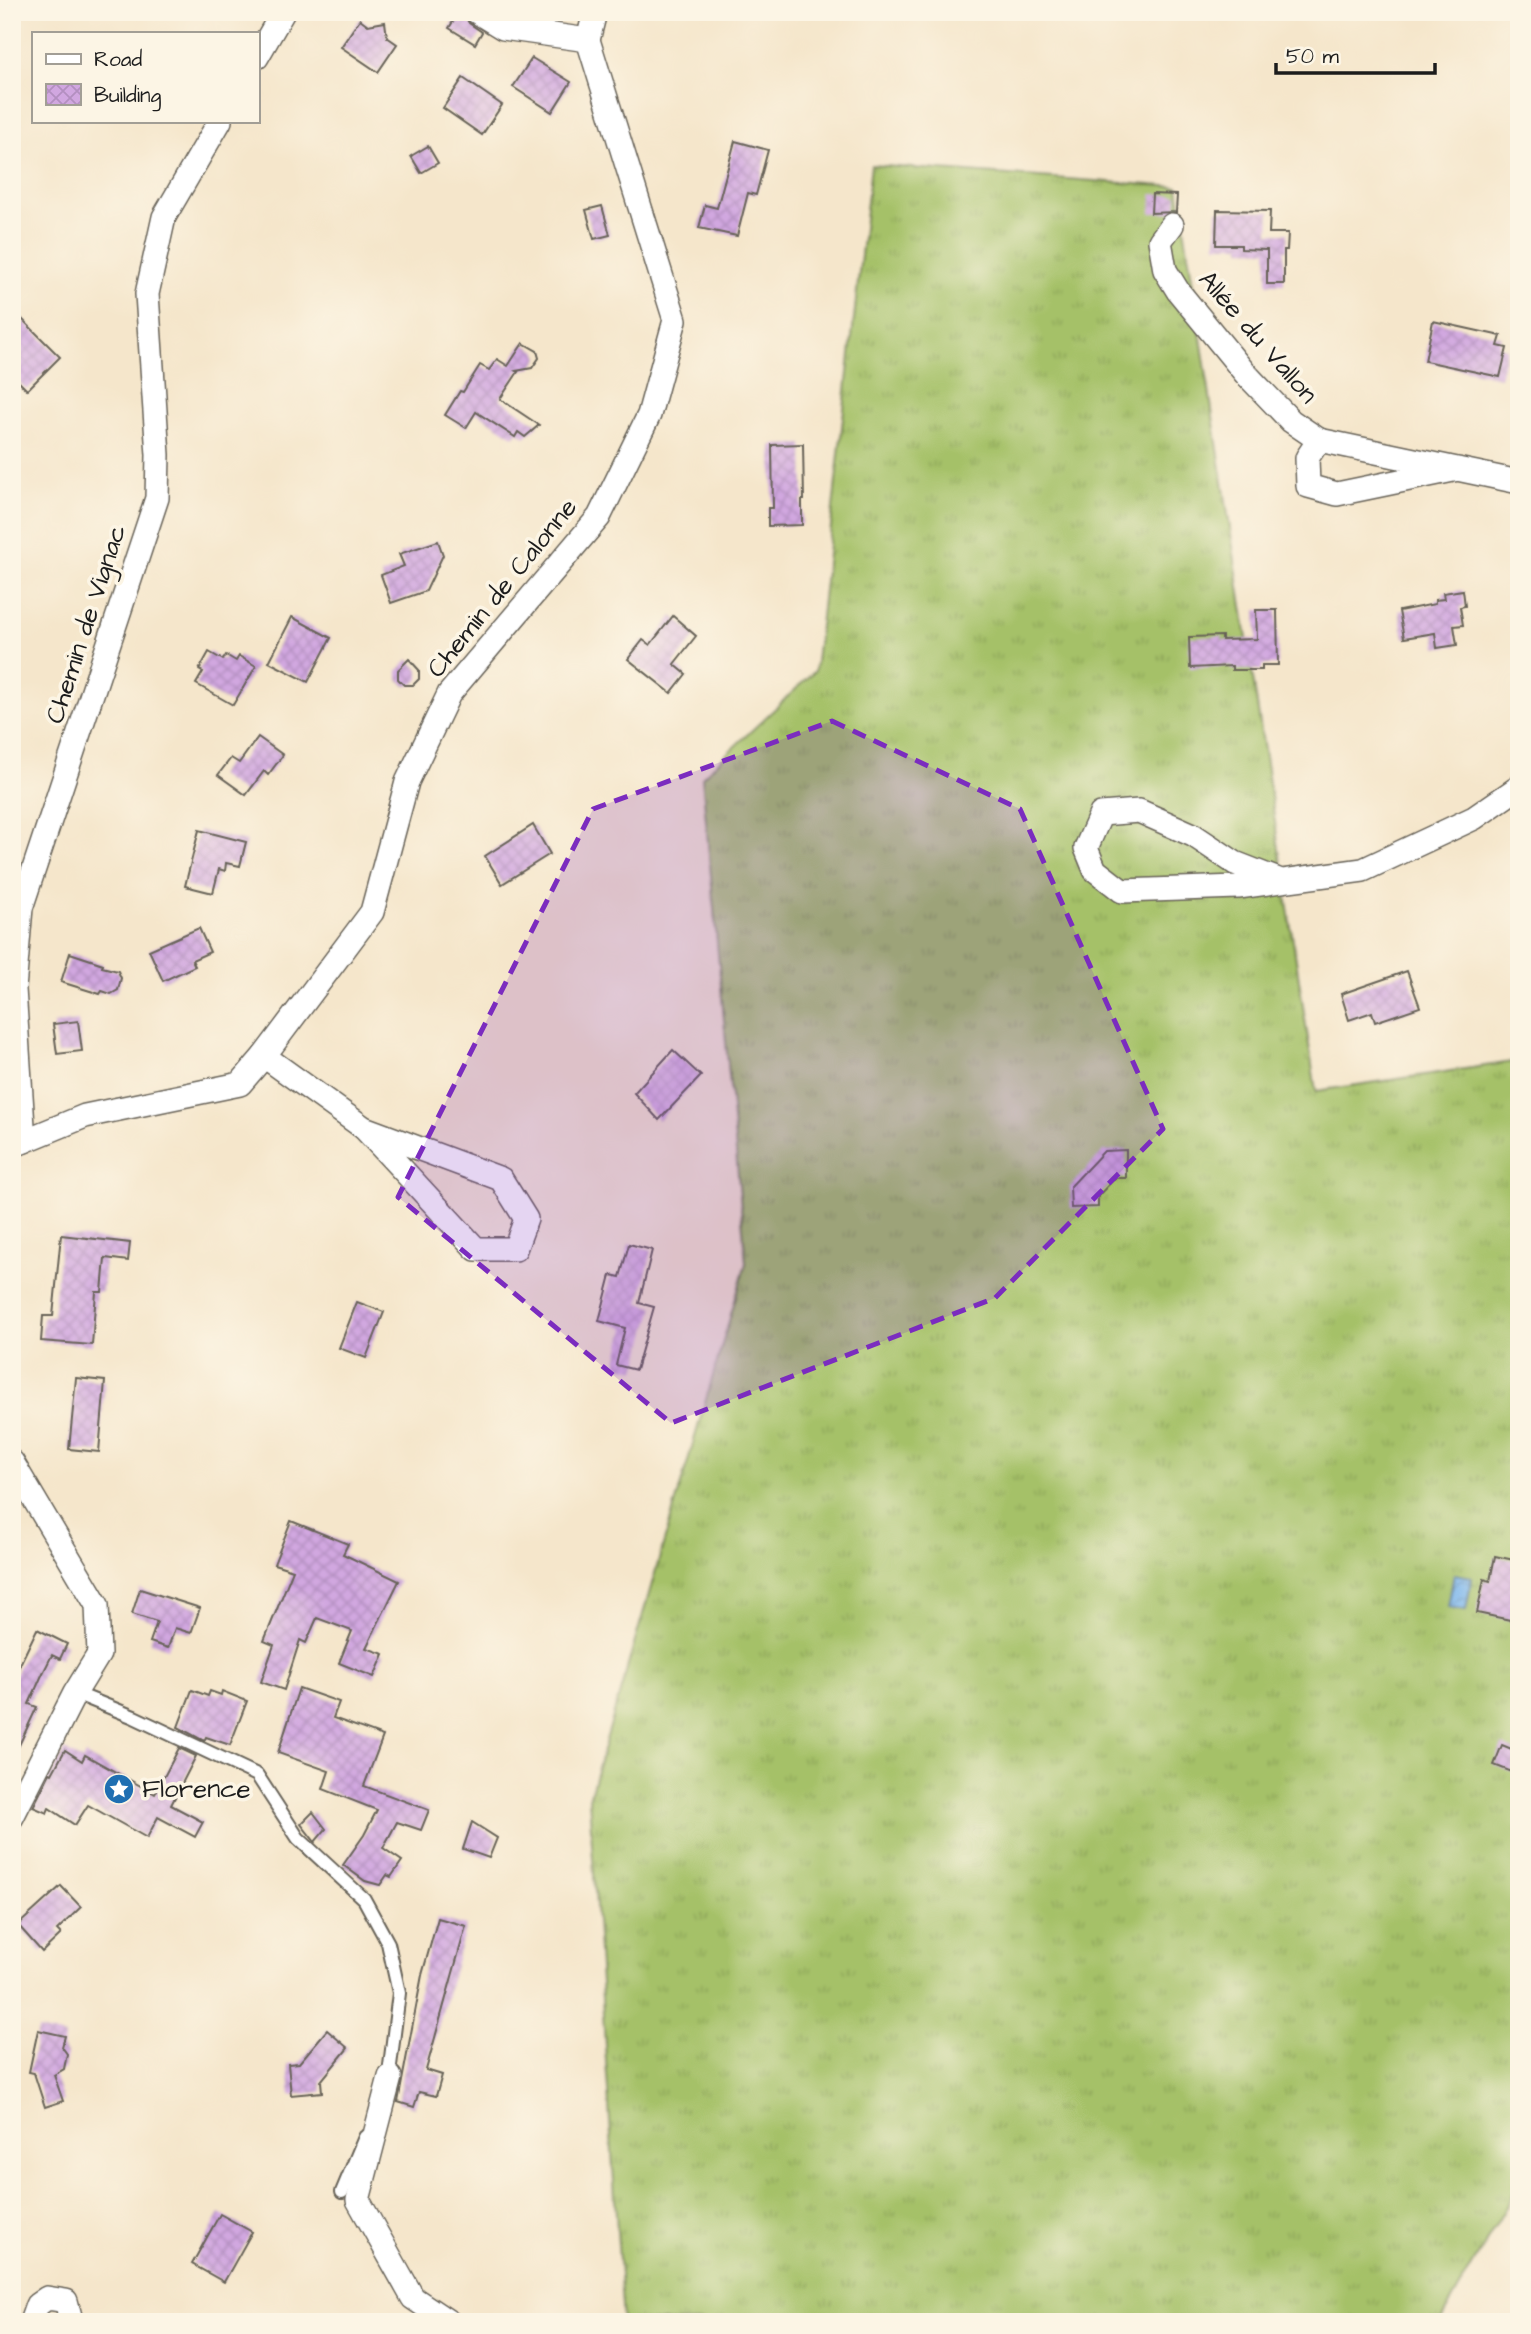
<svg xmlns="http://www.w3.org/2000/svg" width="1531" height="2334" font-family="'Architects Daughter',sans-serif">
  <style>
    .grass { fill: url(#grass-tufts); stroke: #606e42; stroke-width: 2 }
    .water { fill: url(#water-waves); stroke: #4c6a85; stroke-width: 2 }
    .building { fill: url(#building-cross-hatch) }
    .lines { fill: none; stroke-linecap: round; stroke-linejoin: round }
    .service-casing { stroke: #686359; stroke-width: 16 }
    .minor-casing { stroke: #686359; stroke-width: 26 }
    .service { stroke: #fff; stroke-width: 12 }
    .minor { stroke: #fff; stroke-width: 23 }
    .marked { fill: #7b2cbf; fill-opacity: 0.2; stroke: #7b2cbf; stroke-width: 5; stroke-dasharray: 14 9; stroke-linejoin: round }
    .labels { text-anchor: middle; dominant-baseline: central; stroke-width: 7; stroke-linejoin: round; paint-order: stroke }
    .street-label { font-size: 26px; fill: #1c1c1c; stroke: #fcf5e5 }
    .poi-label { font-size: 26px; fill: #1c1c1c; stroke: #fcf5e5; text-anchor: start }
  </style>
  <defs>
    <pattern id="grass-tufts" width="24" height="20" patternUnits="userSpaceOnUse" patternTransform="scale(1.75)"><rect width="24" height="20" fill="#a5c168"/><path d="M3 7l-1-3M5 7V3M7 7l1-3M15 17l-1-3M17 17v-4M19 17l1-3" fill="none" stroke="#8da55a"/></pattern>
    <pattern id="water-waves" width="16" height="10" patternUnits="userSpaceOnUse" patternTransform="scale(1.75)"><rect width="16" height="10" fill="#7db7ee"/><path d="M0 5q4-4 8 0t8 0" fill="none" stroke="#6694c0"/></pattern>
    <pattern id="building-cross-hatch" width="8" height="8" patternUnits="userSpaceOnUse" patternTransform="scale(1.75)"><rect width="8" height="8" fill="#d1a7e0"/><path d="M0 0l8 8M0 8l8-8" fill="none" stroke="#b38fc0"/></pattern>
  </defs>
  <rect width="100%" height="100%" fill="#fcf5e5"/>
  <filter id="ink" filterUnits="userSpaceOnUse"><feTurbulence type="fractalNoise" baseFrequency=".0143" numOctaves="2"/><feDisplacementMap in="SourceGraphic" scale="14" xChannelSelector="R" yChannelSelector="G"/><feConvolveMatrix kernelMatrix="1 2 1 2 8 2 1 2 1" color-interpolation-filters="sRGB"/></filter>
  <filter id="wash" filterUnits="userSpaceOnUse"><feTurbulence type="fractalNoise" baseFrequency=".00686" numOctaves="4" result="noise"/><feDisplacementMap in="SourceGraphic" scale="28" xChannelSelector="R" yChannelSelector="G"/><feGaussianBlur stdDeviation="1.57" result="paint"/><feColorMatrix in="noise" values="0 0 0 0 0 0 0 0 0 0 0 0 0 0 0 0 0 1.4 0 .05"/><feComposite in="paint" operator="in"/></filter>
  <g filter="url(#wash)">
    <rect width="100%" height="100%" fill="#f5e6cb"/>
    <!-- grass -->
    <path class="grass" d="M871 165 1178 187 1316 1091 1519 1061V2184L1440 2322H623L589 1798 746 1263 702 777 815 671Z"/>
    <!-- water -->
    <path class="water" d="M1454 1574 1472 1577 1466 1610 1448 1607Z"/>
    <g id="blocks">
      <!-- building -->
      <g class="building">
        <path d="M459 12 464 14 469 23 482 32 475 44 449 28Z"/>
        <path d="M360 19 368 25 385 22 387 37 397 44 378 72 341 47Z"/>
        <path d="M532 58 571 82 552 112 513 87Z"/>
        <path d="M463 78 502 105 482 135 443 108Z"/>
        <path d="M735 141 768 150 756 195 748 193 737 236 699 228 705 205 717 208Z"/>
        <path d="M428 146 438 163 421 173 411 156Z"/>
        <path d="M1152 194 1177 195 1176 212 1151 213Z"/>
        <path d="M602 206 610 235 594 239 586 210Z"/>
        <path d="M1217 210 1270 211 1269 233H1288L1287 250H1284V284H1267V250L1241 249V245H1216Z"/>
        <path d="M12 309 60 357 27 390 12 375Z"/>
        <path d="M1433 321 1501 336 1498 346 1507 348 1500 377 1425 361Z"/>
        <path d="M523 343 537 351 539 358 532 368 516 371 518 372 500 399 539 425 525 437 518 432 515 437 476 412 466 428 445 415 460 391 463 392 480 365 489 370 497 359 508 366Z"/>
        <path d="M803 444 804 500H802V525L768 526V508H773L772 445Z"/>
        <path d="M438 541 443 555 426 591 391 603 381 575 404 566 399 554Z"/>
        <path d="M1463 590 1465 606 1460 607 1463 625 1454 626 1457 645 1437 648 1435 633 1404 638 1399 611 1435 604V600L1444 599 1443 593Z"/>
        <path d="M1256 610H1277L1278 665H1262V670H1232V666L1190 668 1189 637 1222 636V640L1257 639Z"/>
        <path d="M673 616 696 636 674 664 686 674 671 693 628 659 643 640 650 645Z"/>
        <path d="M292 617 331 638 308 682 269 662Z"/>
        <path d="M209 652 223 660 226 655 236 661 239 656 256 666 233 705 196 684 203 672 199 670Z"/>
        <path d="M409 659 419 670V679L413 685H404L398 679V670Z"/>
        <path d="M258 737 283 755 268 775 264 771 246 795 218 775 231 758 239 763Z"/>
        <path d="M533 825 550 854 502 884 485 856Z"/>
        <path d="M199 830 246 842 240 866 226 863 225 871 219 869 213 893 185 886Z"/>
        <path d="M199 928 210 952 192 960 195 966 163 981 149 950Z"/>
        <path d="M70 953 103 964 102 967 118 971 121 978 118 990 111 994 102 991 100 994 61 982Z"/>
        <path d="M1407 971 1420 1007 1375 1022 1372 1012 1349 1020 1341 994Z"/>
        <path d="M78 1021 82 1051 57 1054 53 1024Z"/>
        <path d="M673 1050 701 1076 659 1120 634 1093Z"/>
        <path d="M1126 1150V1178H1115L1098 1196V1207L1071 1208 1070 1187 1104 1151Z"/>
        <path d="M61 1235 130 1243 128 1261 105 1258 102 1292H96L92 1345 41 1341 43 1316H53Z"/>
        <path d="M629 1244 652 1250 639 1303 654 1307 636 1370 616 1365 625 1328 599 1321 611 1275 620 1277Z"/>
        <path d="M357 1302 384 1312 366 1358 339 1348Z"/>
        <path d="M76 1378 105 1381 99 1452 69 1449Z"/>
        <path d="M291 1521 348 1544 343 1554 399 1581 366 1648 384 1654 374 1677 339 1663 352 1631 317 1618 306 1643 300 1640 284 1690 261 1682 274 1645 264 1641 293 1570 274 1564Z"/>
        <path d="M1495 1556 1519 1561V1603L1515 1621 1477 1613 1484 1579 1490 1581Z"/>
        <path d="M140 1589 200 1608 191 1633 175 1628 168 1648 150 1642 157 1622 132 1614Z"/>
        <path d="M37 1629 67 1644 60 1659 52 1655 42 1675 29 1704 37 1707 12 1760V1681Z"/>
        <path d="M299 1688 339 1702 333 1718 383 1736 364 1786 429 1810 421 1830 397 1822 383 1848 402 1861 391 1877 387 1875 380 1885 365 1881 343 1865 364 1835 377 1810 323 1789 329 1771 278 1753Z"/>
        <path d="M192 1690 208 1696 210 1691 221 1695 222 1691 247 1701 230 1745 206 1737 204 1741 178 1727Z"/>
        <path d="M1502 1745 1519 1752 1512 1772 1494 1765Z"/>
        <path d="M179 1748 196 1756 171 1805 203 1822 195 1837 158 1817 147 1838 88 1805 75 1825 49 1808 47 1813 33 1807 50 1773 52 1774 65 1750 82 1761 85 1755 155 1794Z"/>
        <path d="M313 1812 326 1829 315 1842 301 1824Z"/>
        <path d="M472 1822 497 1838 489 1858 463 1849Z"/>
        <path d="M61 1886 81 1907 57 1930 61 1934 42 1952 18 1925Z"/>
        <path d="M438 1918 466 1926 426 2070 442 2075 436 2096 419 2092 414 2107 398 2102 422 1975Z"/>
        <path d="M38 2030 65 2036 62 2047 67 2054 64 2069 54 2075 63 2101 45 2107 34 2073 29 2072Z"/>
        <path d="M327 2030 348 2048 321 2081 322 2092 291 2095 288 2064 299 2063Z"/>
        <path d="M220 2214 252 2232 224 2282 192 2264Z"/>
      </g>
    </g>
  </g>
  <g filter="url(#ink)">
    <use href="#blocks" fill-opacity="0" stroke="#686359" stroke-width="2"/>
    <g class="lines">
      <!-- service casing -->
      <g class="service-casing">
        <g id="service">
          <path d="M75 1693 134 1717 257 1775 298 1838 364 1899 388 1943 399 1993 388 2082"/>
          <path d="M342 2192 365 2137"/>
        </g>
      </g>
      <!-- minor casing -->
      <g class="minor-casing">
        <g id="minor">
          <path d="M477 12 503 28 588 40"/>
          <path d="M257 57 283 12"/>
          <path d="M1172 225 1160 241 1165 270 1178 291 1245 373 1291 421 1319 440"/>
          <path d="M1458 469 1337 494 1308 486 1307 458 1319 440 1519 482"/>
          <path d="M1281 881 1235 863 1193 835 1139 811 1101 814 1086 848 1095 870 1122 891 1238 887 1363 870 1474 818 1519 787"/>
          <path d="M264 1056 364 1128 476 1249H515L526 1219 501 1179 364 1128"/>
          <path d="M24 1141 14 989 21 908 157 498 158 455 147 294 164 217 220 121"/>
          <path d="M12 1146 85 1116 240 1084 264 1056 372 912 407 782 449 694 599 517 649 415 675 320 588 40 595 12"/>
          <path d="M12 1462 97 1605 99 1654 75 1693 12 1817"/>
          <path d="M390 2077 358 2200 413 2298 449 2322"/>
          <path d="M31 2322 37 2305 47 2298 66 2301 71 2320 69 2322"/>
        </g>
      </g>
      <!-- service -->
      <use href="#service" class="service"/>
      <!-- minor -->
      <use href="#minor" class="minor"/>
    </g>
  </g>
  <!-- marked area -->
  <path class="marked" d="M832 721 1020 809 1163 1129 995 1298 671 1423 398 1197 593 809Z"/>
  <!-- icons -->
  <defs>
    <g id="sight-disc" transform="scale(1.575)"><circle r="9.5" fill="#1f6fb2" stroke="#fcf5e5"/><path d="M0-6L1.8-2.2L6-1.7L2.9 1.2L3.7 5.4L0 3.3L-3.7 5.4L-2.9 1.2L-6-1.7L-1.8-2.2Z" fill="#fff"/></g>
  </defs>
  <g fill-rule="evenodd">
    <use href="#sight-disc" x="119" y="1789"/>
  </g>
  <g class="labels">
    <!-- street labels -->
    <g class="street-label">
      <text transform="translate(1258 337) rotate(49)">Allée du Vallon</text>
      <text transform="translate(502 588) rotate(-51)">Chemin de Calonne</text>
      <text transform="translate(86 624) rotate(-72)">Chemin de Vignac</text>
    </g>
    <!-- poi labels -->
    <g class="poi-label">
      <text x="142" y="1789">Florence</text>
    </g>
  </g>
  <!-- margin -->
  <rect width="1531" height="2334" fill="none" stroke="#fcf5e5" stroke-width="42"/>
  <!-- legend -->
  <rect x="32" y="32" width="228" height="91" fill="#fcf5e5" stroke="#a29e95" stroke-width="2"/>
  <rect x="46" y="54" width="35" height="10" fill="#ffffff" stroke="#a29e95" stroke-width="2"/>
  <text x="94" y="66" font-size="21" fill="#1c1c1c">Road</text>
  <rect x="46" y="84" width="35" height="21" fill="url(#building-cross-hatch)" stroke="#a29e95" stroke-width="2"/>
  <text x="94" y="102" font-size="21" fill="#1c1c1c">Building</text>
  <!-- scale -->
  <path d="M1276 63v10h159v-10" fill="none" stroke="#1c1c1c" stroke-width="3.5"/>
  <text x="1286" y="63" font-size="21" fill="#1c1c1c" stroke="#fcf5e5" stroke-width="5" paint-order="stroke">50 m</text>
</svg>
